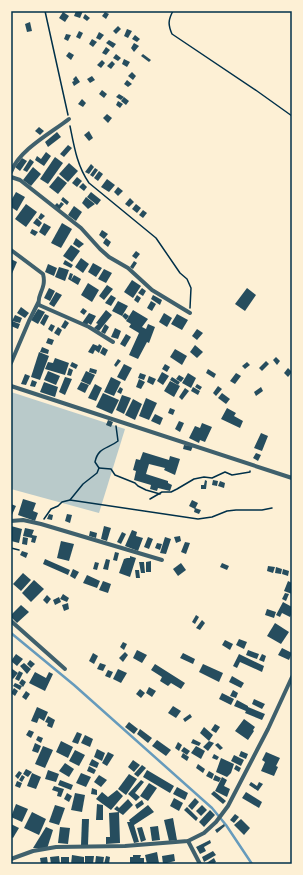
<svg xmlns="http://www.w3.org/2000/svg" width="303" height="875" font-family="'Noto Serif',serif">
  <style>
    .green { fill: #b9caca }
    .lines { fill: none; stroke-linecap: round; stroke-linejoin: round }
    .stream { stroke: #669bbc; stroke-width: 2.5 }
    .building { fill: #264d5e }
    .path { stroke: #003049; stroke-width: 1.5 }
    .minor { stroke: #3f606c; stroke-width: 4 }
    .neatline { fill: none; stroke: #003049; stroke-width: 1.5 }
  </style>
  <rect width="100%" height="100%" fill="#fdf0d5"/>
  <!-- green -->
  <path class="green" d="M11 392 125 429 99 513 11 489Z"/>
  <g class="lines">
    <!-- stream -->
    <path class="stream" d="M11 633 74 685 212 808 226 825 252 864"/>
  </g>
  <!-- building -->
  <g class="building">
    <path d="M76 11H83L80 18 74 16Z"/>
    <path d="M63 12 69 16 65 22 59 18Z"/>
    <path d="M105 12 109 14 106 19 102 16Z"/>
    <path d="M85 14 90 18 87 21 83 18Z"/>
    <path d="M30 22 32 31 27 32 25 24Z"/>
    <path d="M118 26 121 29 116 34 113 31Z"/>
    <path d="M127 29 132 31 128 38 124 36Z"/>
    <path d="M79 31 83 33 80 39 76 37Z"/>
    <path d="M99 32 104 35 100 40 96 38Z"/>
    <path d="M66 34 71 35 68 41 64 39Z"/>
    <path d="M135 35 140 39 137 42 132 39Z"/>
    <path d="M92 39 97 42 93 47 89 44Z"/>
    <path d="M109 40 116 44 113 48 106 43Z"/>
    <path d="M134 43 139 46 134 52 131 48Z"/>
    <path d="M106 47 110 50 106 55 102 53Z"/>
    <path d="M69 52 74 55 71 60 66 56Z"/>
    <path d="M116 54 121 58 118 61 113 58Z"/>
    <path d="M143 54 151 60 149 62 141 56Z"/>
    <path d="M124 59 130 62 127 67 122 64Z"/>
    <path d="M102 60 105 63 101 68 97 65Z"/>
    <path d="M112 61 115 64 111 69 107 66Z"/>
    <path d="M132 72 136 76 133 80 128 76Z"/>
    <path d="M76 76 80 82 74 86 72 82 74 81 73 79Z"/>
    <path d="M92 76 95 80 90 83 87 79Z"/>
    <path d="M127 80 132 84 128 87 124 84Z"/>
    <path d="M102 90 107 94 104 98 99 94Z"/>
    <path d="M119 94 124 97 121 100 116 97Z"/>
    <path d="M124 97 129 101 126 105 121 101Z"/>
    <path d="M82 99 86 103 83 107 78 104Z"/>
    <path d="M118 101 123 104 120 108 116 105Z"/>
    <path d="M107 114 112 118 108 123 103 118Z"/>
    <path d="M39 127 44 131 40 135 35 131Z"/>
    <path d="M89 131 93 138 89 141 84 135Z"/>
    <path d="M57 132 61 137 48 147 45 142Z"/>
    <path d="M68 145 72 148 64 157 60 154Z"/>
    <path d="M46 152 51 156 44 166 35 160 37 156 41 159Z"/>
    <path d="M55 157 63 163 48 184 40 179Z"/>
    <path d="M22 158 27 161 20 171 15 167Z"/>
    <path d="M30 159 34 162 27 172 23 170Z"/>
    <path d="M69 163 78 171 68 182 59 174Z"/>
    <path d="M91 164 94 167 89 174 85 172Z"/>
    <path d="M33 167 41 174 31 186 23 180Z"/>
    <path d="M95 168 98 170 93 177 90 175Z"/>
    <path d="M99 171 103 174 98 181 94 178Z"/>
    <path d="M58 176 67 183 58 194 49 187Z"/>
    <path d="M77 177 82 181 77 187 72 183Z"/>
    <path d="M107 179 115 185 109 192 101 187Z"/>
    <path d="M83 183 87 187 84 191 79 187Z"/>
    <path d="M118 187 123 191 118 196 114 192Z"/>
    <path d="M16 192 25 197 17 211 11 207 12 199Z"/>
    <path d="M91 192 101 200 97 205 87 197Z"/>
    <path d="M63 197 69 202 67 205 61 200Z"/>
    <path d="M86 197 95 204 88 209 82 203Z"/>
    <path d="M130 198 134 202 129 207 125 204Z"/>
    <path d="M61 202 64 204 59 210 54 206 57 203 59 205Z"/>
    <path d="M26 204 37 212 26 227 15 219Z"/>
    <path d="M136 204 141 208 137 213 132 209Z"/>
    <path d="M74 206 82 212 76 221 68 215Z"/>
    <path d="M143 210 147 213 143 218 139 215Z"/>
    <path d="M41 213 45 216 41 220 38 218Z"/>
    <path d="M37 218 42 223 39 227 33 223Z"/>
    <path d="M44 223 51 227 45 236 39 232Z"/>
    <path d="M62 223 72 229 61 248 51 243Z"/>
    <path d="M32 229 38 232 35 236 30 233Z"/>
    <path d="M102 230 108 234 104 239 99 235Z"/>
    <path d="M76 238 84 244 79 248 73 244Z"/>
    <path d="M106 238 111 242 108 247 103 243Z"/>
    <path d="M71 245 80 251 72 262 63 256Z"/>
    <path d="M136 251 140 254 136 259 132 256Z"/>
    <path d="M81 258 89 264 83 273 75 267Z"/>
    <path d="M11 259 17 262 11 276Z"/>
    <path d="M65 260 73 265 71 268 63 264Z"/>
    <path d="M134 261 137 263 133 269 130 267Z"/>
    <path d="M93 263 102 268 96 277 88 272Z"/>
    <path d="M48 264 57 268 54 276 45 272Z"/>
    <path d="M59 267 69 270 65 281 55 277Z"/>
    <path d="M104 269 112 273 106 283 98 279Z"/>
    <path d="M70 273 73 274 71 280 74 275 81 279 78 285 68 279Z"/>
    <path d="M132 280 141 286 133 298 124 292Z"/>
    <path d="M88 283 99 290 92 302 81 295Z"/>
    <path d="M107 285 113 289 104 300 99 296Z"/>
    <path d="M49 288 55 291 50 301 44 298Z"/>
    <path d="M142 288 146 291 143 296 138 293Z"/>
    <path d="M247 288 256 295 245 311 235 304Z"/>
    <path d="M56 292 62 295 54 307 49 304Z"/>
    <path d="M111 295 116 298 111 306 105 303Z"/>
    <path d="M137 295 141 298 138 303 134 300Z"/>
    <path d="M153 295 162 300 160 305 151 299Z"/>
    <path d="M118 301 128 306 122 316 112 311Z"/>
    <path d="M151 301 156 304 152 311 147 308Z"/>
    <path d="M21 307 29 313 25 318 17 313Z"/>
    <path d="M83 308 87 311 84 315 80 312Z"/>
    <path d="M38 309 45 312 38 324 31 320Z"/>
    <path d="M106 310 112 315 99 331 94 328 98 324 96 323Z"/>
    <path d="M133 310 148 319 142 327 146 329 148 324 155 327 149 343 147 342 138 359 129 355 139 333 129 327 131 324 126 321Z"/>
    <path d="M89 313 96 316 91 325 88 323 87 326 82 323Z"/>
    <path d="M125 313 129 316 126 320 122 316Z"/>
    <path d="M164 313 172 318 167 327 159 322Z"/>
    <path d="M45 314 49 316 44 326 40 323Z"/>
    <path d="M177 314 188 320 182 330 171 324Z"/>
    <path d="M15 315 22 318 20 323 12 321Z"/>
    <path d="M65 320 69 323 65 329 61 327Z"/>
    <path d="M12 321 20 324 18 329 11 326Z"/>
    <path d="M51 324 55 326 52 332 48 329Z"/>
    <path d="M105 324 109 327 105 334 101 332Z"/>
    <path d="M58 327 62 330 59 336 54 333Z"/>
    <path d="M115 328 121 331 118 339 111 337Z"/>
    <path d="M197 329 203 333 197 340 192 336Z"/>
    <path d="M126 334 131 337 125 347 120 344Z"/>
    <path d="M48 338 54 340 52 345 46 343Z"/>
    <path d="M93 344 98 346 99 344 102 346 99 353 95 350 93 354 88 352Z"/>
    <path d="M195 345 203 352 197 358 190 352Z"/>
    <path d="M42 347 49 350 48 354 40 352Z"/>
    <path d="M103 347 108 350 105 356 100 353Z"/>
    <path d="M175 349 187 356 182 365 170 357Z"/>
    <path d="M39 352 49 356 40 380 31 377Z"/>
    <path d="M276 357 280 361 277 365 273 360Z"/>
    <path d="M55 358 69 363 65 375 45 369 48 362 53 363Z"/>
    <path d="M118 359 121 361 116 367 114 365Z"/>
    <path d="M266 361 269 364 262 371 259 368Z"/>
    <path d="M72 362 78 365 76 369 70 366Z"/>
    <path d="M247 362 250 365 245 369 242 366Z"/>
    <path d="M124 364 132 368 125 381 117 377Z"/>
    <path d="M165 364 170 367 167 372 162 369Z"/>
    <path d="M69 368 73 370 71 376 67 375Z"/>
    <path d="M90 368 97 370 96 374 89 372Z"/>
    <path d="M288 368 292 372 288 377 284 373Z"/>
    <path d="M208 369 216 374 214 378 206 373Z"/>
    <path d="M48 371 60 376 56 385 44 380Z"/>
    <path d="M86 371 95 375 90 385 81 381Z"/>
    <path d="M162 372 169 376 163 385 157 381Z"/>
    <path d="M140 373 146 375 144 380 138 378Z"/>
    <path d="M188 373 196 378 191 388 182 383Z"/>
    <path d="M236 373 241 376 235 384 230 381Z"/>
    <path d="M25 374 30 376 26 385 21 384Z"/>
    <path d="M179 375 184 378 181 382 176 379Z"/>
    <path d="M149 376 156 379 153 385 147 382Z"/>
    <path d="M65 377 72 379 65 395 59 392Z"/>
    <path d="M111 377 121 382 114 396 104 392Z"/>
    <path d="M172 377 180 382 178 385 170 380Z"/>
    <path d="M139 379 145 382 141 389 136 387Z"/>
    <path d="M32 380 37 382 35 387 30 386Z"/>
    <path d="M170 381 180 386 174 397 164 391Z"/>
    <path d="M44 382 58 387 55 397 40 392Z"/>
    <path d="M81 382 89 385 85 393 77 389Z"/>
    <path d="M95 384 102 388 96 401 88 398Z"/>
    <path d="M197 384 202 387 200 390 195 387Z"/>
    <path d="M218 386 222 389 216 396 213 393Z"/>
    <path d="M120 387 123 389 121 394 117 392Z"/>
    <path d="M193 387 200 391 198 395 191 391Z"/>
    <path d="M261 387 263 391 256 396 254 392Z"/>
    <path d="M185 388 189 391 182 400 179 397Z"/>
    <path d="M103 393 119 400 112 414 96 407Z"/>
    <path d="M222 393 230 399 226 404 218 398Z"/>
    <path d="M122 395 131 398 124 414 116 410Z"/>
    <path d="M146 398 157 403 149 420 139 416Z"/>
    <path d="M133 399 142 404 135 420 125 415Z"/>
    <path d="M170 408 175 410 173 415 168 413Z"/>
    <path d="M227 408 236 413 234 416 243 421 240 428 221 419Z"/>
    <path d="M155 414 163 418 160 425 151 421Z"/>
    <path d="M108 420 113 422 111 427 106 425Z"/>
    <path d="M179 421 184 423 180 432 175 429Z"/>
    <path d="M202 423 212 427 205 442 200 440 199 443 189 438 195 426 200 428Z"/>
    <path d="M261 433 268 436 262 451 254 448Z"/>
    <path d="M184 445 193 446 191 451 183 449Z"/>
    <path d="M143 452 169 460 170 456 180 459 175 475 164 470 165 468 149 464 146 474 168 481V483L172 485 170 491 158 488 157 491 150 489 151 485 134 480 136 471 133 470 136 459 140 460Z"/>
    <path d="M256 453 261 455 258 461 253 458Z"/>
    <path d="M205 480 207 481 206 489H201V485H204Z"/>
    <path d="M213 480 218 481 217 486 212 485Z"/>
    <path d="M220 481 225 483 224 488 218 486Z"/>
    <path d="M23 499 36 503 33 511 38 513 35 521 18 515Z"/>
    <path d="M192 500 198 503 195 509 189 506Z"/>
    <path d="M11 504 16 506 11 517Z"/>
    <path d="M195 508 201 510 199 514 194 512Z"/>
    <path d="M49 514 53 515 52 520 47 519Z"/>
    <path d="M67 514 72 515 70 523 65 521Z"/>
    <path d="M11 526 22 529 19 543 11 541Z"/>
    <path d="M104 526 111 528 107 541 101 539Z"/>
    <path d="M25 528 34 530 32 535 37 536 35 543 31 542 32 538 23 536Z"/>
    <path d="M132 530 137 532 136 536 143 538 138 551 125 546Z"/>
    <path d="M90 531 97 533 96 538 89 536Z"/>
    <path d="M122 532 126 534 121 544 117 542Z"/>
    <path d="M180 536 181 541 176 543 174 537Z"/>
    <path d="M23 537 28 538 27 545 22 544Z"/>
    <path d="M148 537 153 539 149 549 144 547Z"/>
    <path d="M165 537 171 539 166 554 160 553Z"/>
    <path d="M61 541 74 544 69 561 57 558Z"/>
    <path d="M185 542 190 543 186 554 181 552Z"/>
    <path d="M157 543 162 544 160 550 155 548Z"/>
    <path d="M22 551 28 553 26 558 20 555Z"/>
    <path d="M115 552 119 553 117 561 113 560Z"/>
    <path d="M130 556 136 558 130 577 119 573 124 559 127 558H130Z"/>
    <path d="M45 559 70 570 68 575 43 564Z"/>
    <path d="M106 559 110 560 108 570 103 569Z"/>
    <path d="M151 561V572H146V562Z"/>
    <path d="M95 562 99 563 97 570 93 569Z"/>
    <path d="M139 562H144L145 573H141Z"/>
    <path d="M181 563 186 570 178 576 173 569Z"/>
    <path d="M222 563 229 566 227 570 220 567Z"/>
    <path d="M268 566 275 567 273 573 267 571Z"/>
    <path d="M276 567 282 569 281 574 275 573Z"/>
    <path d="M73 569 79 572 75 579 70 576Z"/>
    <path d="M283 569 289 571 288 576 282 574Z"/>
    <path d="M135 570H139L140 578H136Z"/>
    <path d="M23 573 31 580 21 591 13 584Z"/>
    <path d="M87 575 100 581 97 588 83 583Z"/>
    <path d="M34 580 44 589 31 602 22 593Z"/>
    <path d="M103 581 111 584 108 593 99 590Z"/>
    <path d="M288 581 292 583V594L284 591Z"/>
    <path d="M285 593 289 594 286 601 282 599Z"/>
    <path d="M63 594 69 598 67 602 60 599Z"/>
    <path d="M47 595 51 599 47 604 43 600Z"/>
    <path d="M59 597 61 602 55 605 53 600Z"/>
    <path d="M283 602 292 607V613L290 617 282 613 280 617 276 615Z"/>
    <path d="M68 603 69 609 64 611 62 605Z"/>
    <path d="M21 605 29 612 17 623 11 617V615Z"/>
    <path d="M267 609 276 612 274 618 265 615Z"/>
    <path d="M196 615 199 617 195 624 192 622Z"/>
    <path d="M202 620 205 623 200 630 196 628Z"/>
    <path d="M275 623 289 632 281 644 267 636Z"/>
    <path d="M239 639 247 642 244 649 236 645Z"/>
    <path d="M225 640 233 644 230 650 222 645Z"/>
    <path d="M123 642 127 644 124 650 120 647Z"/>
    <path d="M282 648 292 653 289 660 278 655Z"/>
    <path d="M137 650 147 655 142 663 133 658Z"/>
    <path d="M248 650 259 654 257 659 246 655Z"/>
    <path d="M125 652 128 655 123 662 119 658Z"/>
    <path d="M93 653 98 656 94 664 89 661Z"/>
    <path d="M183 653 195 659 193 664 180 658Z"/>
    <path d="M16 654 23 659 17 666 11 661Z"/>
    <path d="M239 654 264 666 262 672 240 662 237 668 233 666Z"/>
    <path d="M262 654 266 656 264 662 259 660Z"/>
    <path d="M30 660 35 664 31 668 27 664Z"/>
    <path d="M24 663 31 669 27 674 20 666Z"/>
    <path d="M100 663 106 665 103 671 97 669Z"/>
    <path d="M155 664 185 683 181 689 171 683 168 686 160 681 162 677 151 670Z"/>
    <path d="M203 664 223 673 219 682 199 672Z"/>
    <path d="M11 668 18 673 13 679 11 678Z"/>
    <path d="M118 669 127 673 121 683 113 679Z"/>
    <path d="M108 670 113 672 110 678 105 676Z"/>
    <path d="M19 671 23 673 19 681 15 679Z"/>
    <path d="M35 672 46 678 49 672 53 674 45 691 29 683Z"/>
    <path d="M232 676 244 683 241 688 229 682Z"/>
    <path d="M22 679 26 682 23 687 19 683Z"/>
    <path d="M15 683 22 686 20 690 13 686Z"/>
    <path d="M149 687 156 691 152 697 146 693Z"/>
    <path d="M14 688 18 691 15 696 11 693Z"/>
    <path d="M140 689 145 693 141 698 136 694Z"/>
    <path d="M233 690 238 693 236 698 230 696Z"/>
    <path d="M26 691 30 694 26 700 22 697Z"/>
    <path d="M222 693 234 699 231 705 219 699Z"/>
    <path d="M254 699 265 704 262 709 252 704Z"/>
    <path d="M237 700 248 706V707L265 714 262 720 245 713 246 711 234 706Z"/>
    <path d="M173 706 181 711 176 718 168 713Z"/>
    <path d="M37 707 48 712 44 721 39 718 37 723 31 721Z"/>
    <path d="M190 714 192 717 185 722 183 719Z"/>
    <path d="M48 716 55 720 52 728 47 726 48 723 45 722Z"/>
    <path d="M244 719 255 727 253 730 254 731 248 740 235 731Z"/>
    <path d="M129 722 138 729 134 734 125 727Z"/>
    <path d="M215 724 220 727 216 733 211 730Z"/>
    <path d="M204 727 213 735 209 741 214 743 208 751 203 747 209 741 200 733Z"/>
    <path d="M140 729 152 738 148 743 137 734Z"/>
    <path d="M29 730 34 732 31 738 26 735Z"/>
    <path d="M77 732 82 734 78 744 72 742Z"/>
    <path d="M85 735 93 739 90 747 81 743Z"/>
    <path d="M38 736 43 738 41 743 36 740Z"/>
    <path d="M193 739 201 743 199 746 191 743Z"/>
    <path d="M157 740 171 750 166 756 152 746Z"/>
    <path d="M61 741 73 747 68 758 56 752Z"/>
    <path d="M178 742 182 745 179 751 175 748Z"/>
    <path d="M35 743 41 746 38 753 32 751Z"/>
    <path d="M218 743 223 748 220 750 215 745Z"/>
    <path d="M43 746 53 750 45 768 35 764Z"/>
    <path d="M196 746 205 751 201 759 191 753Z"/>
    <path d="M184 747 190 751 187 755 181 751Z"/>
    <path d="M97 749 105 753 102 761 94 757Z"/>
    <path d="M75 750 85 755 79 766 69 761Z"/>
    <path d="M241 751 248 754 246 759 239 756Z"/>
    <path d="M108 752 114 755 107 766 102 763Z"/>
    <path d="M266 752 280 758 276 766 278 767 274 776 261 771 265 762 262 760Z"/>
    <path d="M183 753 189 757 187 761 181 757Z"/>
    <path d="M214 754 219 757 217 760 212 758Z"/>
    <path d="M234 755 244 760 241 766 231 761Z"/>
    <path d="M221 758 234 764 231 773 227 777 216 772Z"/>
    <path d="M92 759 99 763 97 768 89 765Z"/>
    <path d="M133 760 140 765 134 772 128 767Z"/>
    <path d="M65 763 74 769 69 777 59 771Z"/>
    <path d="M198 764 205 769 203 773 196 768Z"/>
    <path d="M142 765 146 768 138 777 134 774Z"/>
    <path d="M236 765 241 768 239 772 234 769Z"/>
    <path d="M89 766 96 770 94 774 87 771Z"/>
    <path d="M26 769 32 772 28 777 23 774Z"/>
    <path d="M48 770 59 774 56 782 45 779Z"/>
    <path d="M147 770 174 786 170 793 143 777Z"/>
    <path d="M19 771 22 773 18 779 15 776Z"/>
    <path d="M209 771 214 774 212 779 206 776Z"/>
    <path d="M32 773 41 777 36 789 27 786Z"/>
    <path d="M81 773 91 777 86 787 76 783Z"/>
    <path d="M129 774 137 779 126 795 118 789Z"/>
    <path d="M22 775 25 777 22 782 19 780Z"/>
    <path d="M99 775 107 780 101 787 94 782Z"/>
    <path d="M215 775 221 778 219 782 213 780Z"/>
    <path d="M222 777 227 780 224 786 230 789 227 797 215 791Z"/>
    <path d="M60 780 73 785 71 790 58 785Z"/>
    <path d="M141 780 144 782 135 793 140 797 136 801 128 794Z"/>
    <path d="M17 781 22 783 20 788 15 786Z"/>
    <path d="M251 782 257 786 259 782 263 784 258 791 249 785Z"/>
    <path d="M149 783 157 788 148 801 140 796Z"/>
    <path d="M54 786 64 789 61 797 57 796 58 792 52 790Z"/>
    <path d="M177 787 188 793 185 800 173 794Z"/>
    <path d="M92 788 97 790V795L91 794Z"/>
    <path d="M117 790 123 796 111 810 96 799 102 792 108 797Z"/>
    <path d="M214 791 226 801 223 804 211 794Z"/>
    <path d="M246 792 262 802 259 808 242 798Z"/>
    <path d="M67 793 72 796 69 802 64 799Z"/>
    <path d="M75 793 85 795 82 812 71 810Z"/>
    <path d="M174 798 183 803 179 811 170 806Z"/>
    <path d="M195 798 199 802 192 810 188 806Z"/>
    <path d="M128 799 133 805 123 815 114 809 117 806 119 808Z"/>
    <path d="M142 800 144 804 137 809 135 805Z"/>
    <path d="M16 804 28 809 22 822 11 817Z"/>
    <path d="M97 804 103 805V820H96Z"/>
    <path d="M55 805 65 808 59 825 49 822Z"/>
    <path d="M148 805 154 812 134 825 139 842 134 843 127 822H130L129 820Z"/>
    <path d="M202 805 207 810 201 816 196 811Z"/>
    <path d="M187 807 198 818 196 821 184 810Z"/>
    <path d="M210 810 215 815 204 827 199 822Z"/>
    <path d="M32 812 46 819 39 835 24 828Z"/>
    <path d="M119 812 120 843 106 844V837H110L109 813Z"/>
    <path d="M235 814 239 817 234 823 230 820Z"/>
    <path d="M173 818 177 840 169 841 164 820Z"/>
    <path d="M82 819H89L88 845H81Z"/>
    <path d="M241 819 250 828 244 835 234 825Z"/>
    <path d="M11 824 19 828 13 838 11 837Z"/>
    <path d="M224 824 225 826 217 833 215 830Z"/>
    <path d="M158 826 160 840 152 841 150 827Z"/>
    <path d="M46 827 53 830 47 849 33 848Z"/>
    <path d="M60 827 70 828 68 844 58 843Z"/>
    <path d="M142 827 146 840 141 842 137 828Z"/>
    <path d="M210 840 211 843 204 847 206 851 200 854 196 847Z"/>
    <path d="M213 851 216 855 204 862 202 857Z"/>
    <path d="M157 852 159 863 147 864 145 855Z"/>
    <path d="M174 854 175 861 163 864 162 856Z"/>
    <path d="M72 855 84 857V864H71Z"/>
    <path d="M133 855H141L140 858H144V864H130V857H133Z"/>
    <path d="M59 856 60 864H51L50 857Z"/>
    <path d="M85 856H94L93 864H85Z"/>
    <path d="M96 856 104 857 103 864H95Z"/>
    <path d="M106 856 110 857 109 864H104Z"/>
    <path d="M47 857 48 864H41L40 858Z"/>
    <rect x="61" y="857" width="8" height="7"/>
    <path d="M214 858 216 862 213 864H205Z"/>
  </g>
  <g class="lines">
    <!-- path -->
    <g class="path">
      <path d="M45 11 68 115"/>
      <path d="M173 11C168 20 168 25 172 34L257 91 292 116"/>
      <path d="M70 126C74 146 77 166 89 183L156 238 180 273 187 279 191 288 190 308"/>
      <path d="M99 468 111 469 115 475 135 483 138 486 146 490 160 494"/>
      <path d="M150 499 162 492H171L177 489 194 479 204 477 212 478 225 472 232 475 250 472V471"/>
      <path d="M70 500 198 519 212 517 227 511 236 510H262L272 508"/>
      <path d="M44 519 51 509 58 506 62 502 70 500 83 484 97 473 99 468 95 462C98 447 108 449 118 441L116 426"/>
      <path d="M11 548 19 550"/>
    </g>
    <!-- minor -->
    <g class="minor">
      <path d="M11 172C19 150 51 133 69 119"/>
      <path d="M11 177 20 180 81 228 100 249 109 257 128 268 152 290 190 313"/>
      <path d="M11 250 43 274C47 289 36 295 39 305L89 327 113 342"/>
      <path d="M11 363 29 321 38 303"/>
      <path d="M11 386 292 478"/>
      <path d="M11 521 23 520 41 524 162 560"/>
      <path d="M11 621 65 669"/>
      <path d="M188 841 200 864"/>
      <path d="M11 859 33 851 56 847 125 846 188 841 204 833 216 822 228 806 268 729 292 677"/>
    </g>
  </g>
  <!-- border -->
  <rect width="303" height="875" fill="none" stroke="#fdf0d5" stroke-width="24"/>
  <rect x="12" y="12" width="279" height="851" class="neatline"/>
</svg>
